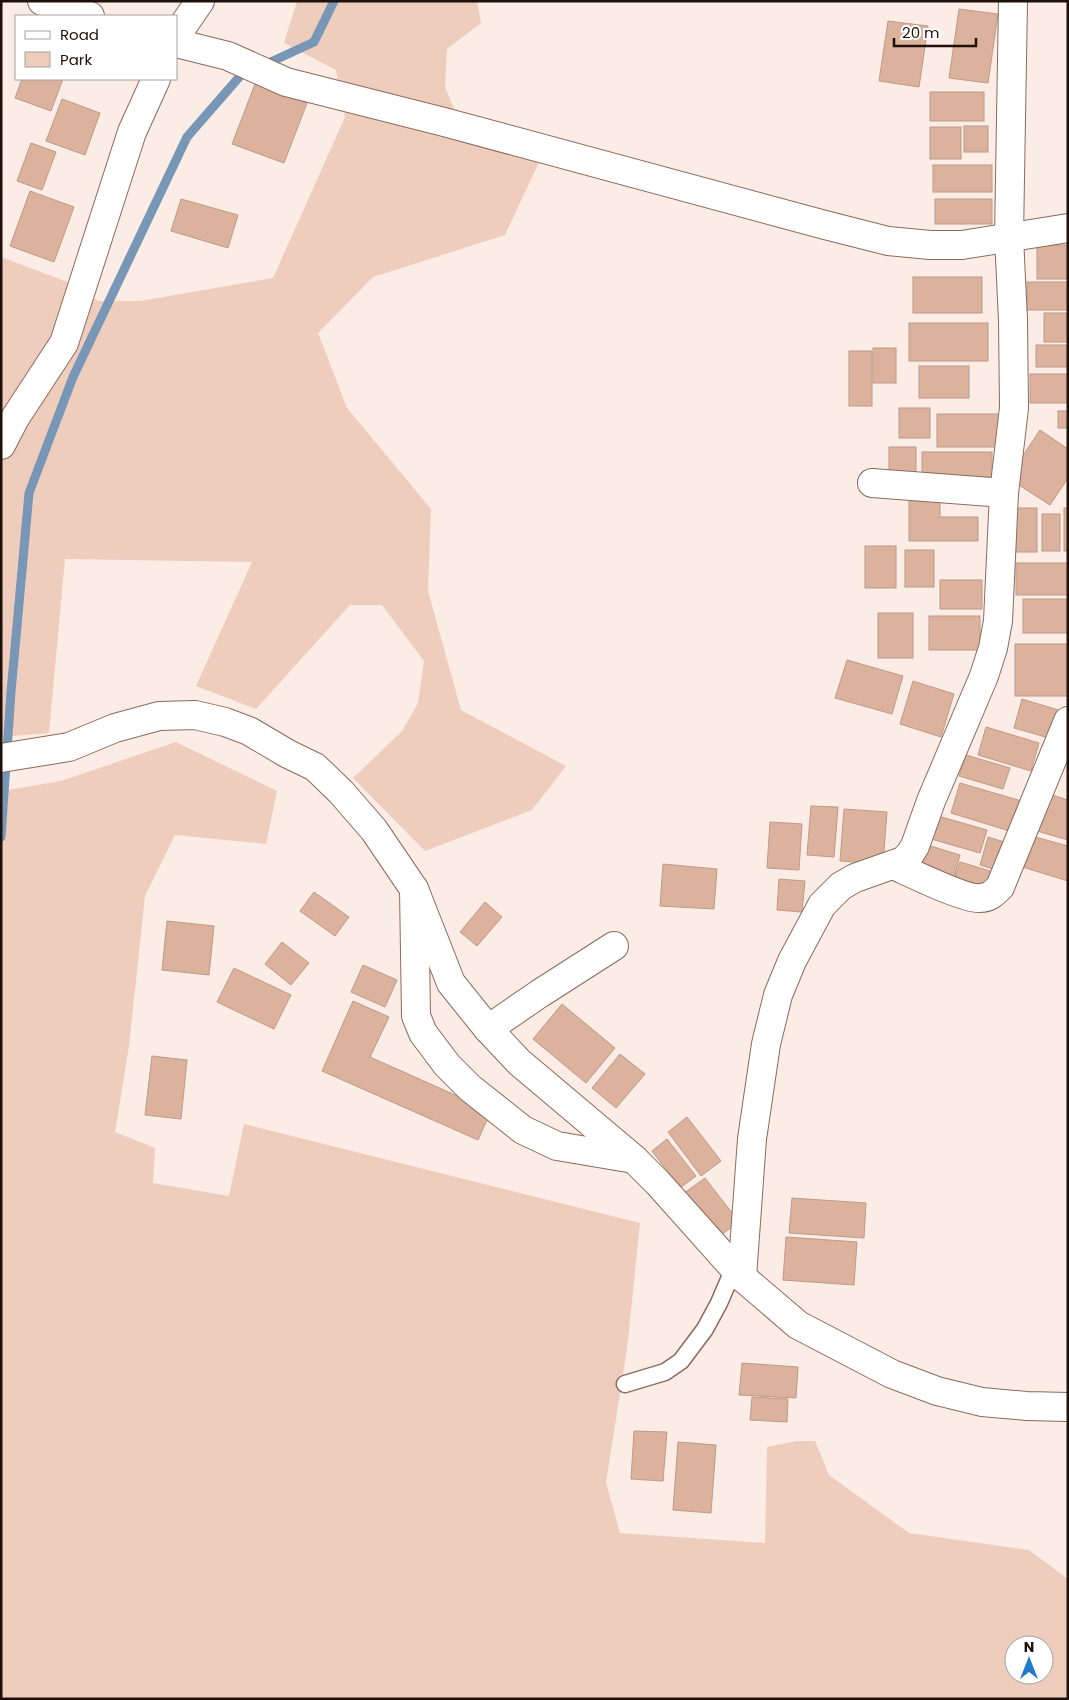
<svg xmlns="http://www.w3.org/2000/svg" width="1069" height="1700" font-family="Poppins,sans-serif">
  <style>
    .green { fill: #efcdbd; fill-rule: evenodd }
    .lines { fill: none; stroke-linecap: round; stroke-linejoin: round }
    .stream { stroke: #7896b5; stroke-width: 9 }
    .building { fill: #dcb29d; stroke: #bd9a8a }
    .service-casing { stroke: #8b6b5b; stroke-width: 19 }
    .minor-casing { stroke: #8b6b5b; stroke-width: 30 }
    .tertiary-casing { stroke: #8b6b5b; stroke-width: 30 }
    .service { stroke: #fff; stroke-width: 16 }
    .minor { stroke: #fff; stroke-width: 28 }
    .tertiary { stroke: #fff; stroke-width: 28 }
  </style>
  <rect width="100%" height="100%" fill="#fbece5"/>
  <!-- green -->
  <g class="green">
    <path d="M297 1H477L481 23 447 49 445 87 468 142 541 158 505 235 373 277 318 333 347 408 431 509 428 591 461 710 566 766 532 810 425 851 353 778 402 731 418 703 424 661 382 605H350L256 709 196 686 252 562 65 559 49 733 1 737V257L73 284 98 301H140L273 278 345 117 336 70 284 43Z"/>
    <path d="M176 742 277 791 266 844 175 835 145 896 129 1046 115 1132 155 1148 153 1183 229 1196 244 1124 640 1223 627 1349 606 1482 620 1533 765 1543 767 1447 797 1441H815L829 1475 909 1533 1029 1550 1068 1579V1699H1V791L61 781ZM1014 1645H1044V1675H1014Z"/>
  </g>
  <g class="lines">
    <!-- stream -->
    <g class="stream">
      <path d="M262 66 314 42 334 1"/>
      <path d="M1 837 11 692 29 493 73 377 187 137 241 75 250 71"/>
    </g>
  </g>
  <!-- building -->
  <g class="building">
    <path d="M959 9 998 14 988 83 949 78Z"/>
    <path d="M888 21 928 26 919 87 879 81Z"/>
    <path d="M22 79H63L51 111 15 98Z"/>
    <path d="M255 84 307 103 284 163 232 144Z"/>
    <rect x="930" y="92" width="54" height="29"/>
    <path d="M62 99 100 113 85 155 46 141Z"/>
    <rect x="964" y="126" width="24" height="26"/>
    <rect x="930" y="127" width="31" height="32"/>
    <path d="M31 143 56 152 42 190 17 181Z"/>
    <rect x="933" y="165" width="59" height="27"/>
    <path d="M30 191 74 207 54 262 10 246Z"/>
    <path d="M181 199 238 215 228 248 171 231Z"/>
    <rect x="935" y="199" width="57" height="25"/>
    <rect x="1037" y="245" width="31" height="34"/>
    <rect x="913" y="277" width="69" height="36"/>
    <rect x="1027" y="282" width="41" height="28"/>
    <rect x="1044" y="313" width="24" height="29"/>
    <rect x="909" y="323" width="79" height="38"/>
    <rect x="1036" y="345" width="32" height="22"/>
    <rect x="873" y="348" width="23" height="35"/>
    <rect x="849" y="351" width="23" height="55"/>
    <rect x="919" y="366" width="50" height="32"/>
    <rect x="1030" y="374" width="38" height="29"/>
    <rect x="899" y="408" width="31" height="30"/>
    <rect x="1058" y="411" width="10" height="17"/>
    <rect x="937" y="414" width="66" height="33"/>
    <path d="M1040 430 1068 449V478L1050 505 1008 478Z"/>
    <rect x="889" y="447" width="27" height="29"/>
    <rect x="922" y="452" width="70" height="31"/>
    <path d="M909 491H940V517H978V541H909Z"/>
    <rect x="1008" y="508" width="29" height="44"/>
    <rect x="1064" y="508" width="4" height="43"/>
    <rect x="1042" y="514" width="18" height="37"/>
    <rect x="865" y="546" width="31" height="42"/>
    <rect x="905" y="550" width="29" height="37"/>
    <rect x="1016" y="563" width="52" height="32"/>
    <rect x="940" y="580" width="42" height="29"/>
    <rect x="1023" y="599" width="45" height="34"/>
    <rect x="878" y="613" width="35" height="45"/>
    <rect x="929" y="616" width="51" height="34"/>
    <rect x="1015" y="644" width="53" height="52"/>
    <path d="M847 660 903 676 892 714 835 698Z"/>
    <path d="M913 681 954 694 941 737 900 724Z"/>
    <path d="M1022 699 1065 712 1056 740 1014 728Z"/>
    <path d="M986 727 1039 743 1031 771 978 755Z"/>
    <path d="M966 755 1010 768 1003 789 959 776Z"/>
    <path d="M960 783 1025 802 1016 833 951 813Z"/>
    <path d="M1049 794 1068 800V840L1037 831Z"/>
    <path d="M811 806 838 807 834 857 807 855Z"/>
    <path d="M844 809 887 812 883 864 840 861Z"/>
    <path d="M938 816 987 830 980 853 931 839Z"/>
    <path d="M770 822 802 824 799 870 767 868Z"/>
    <path d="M1028 835 1068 846V881L1019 866Z"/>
    <path d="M988 837 1011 844 1003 872 980 865Z"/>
    <path d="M924 844 960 855 954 878 917 868Z"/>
    <path d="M960 862 997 873 992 890 955 878Z"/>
    <path d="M663 864 717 869 714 909 660 906Z"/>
    <path d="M779 879 805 881 802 912 777 910Z"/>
    <path d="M314 892 349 917 335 936 300 911Z"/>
    <path d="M485 902 502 917 477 946 460 932Z"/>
    <path d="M167 921 214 926 209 975 162 970Z"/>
    <path d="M282 942 309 963 291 985 265 964Z"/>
    <path d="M363 965 397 980 385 1007 351 992Z"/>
    <path d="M234 968 291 995 274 1029 217 1002Z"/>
    <path d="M353 1001 389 1017 370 1057 491 1111 478 1140 322 1071Z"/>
    <path d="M562 1004 615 1048 586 1083 533 1039Z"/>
    <path d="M620 1054 645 1074 616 1108 592 1088Z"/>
    <path d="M152 1056 187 1060 181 1119 145 1115Z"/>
    <path d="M687 1117 721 1161 701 1176 668 1132Z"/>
    <path d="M667 1139 696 1176 680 1188 652 1151Z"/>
    <path d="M705 1178 739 1222 714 1240 680 1196Z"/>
    <path d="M792 1198 866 1203 864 1238 789 1233Z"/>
    <path d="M786 1237 857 1242 854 1285 783 1280Z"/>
    <path d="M742 1363 798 1367 796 1398 739 1395Z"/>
    <path d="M752 1397 788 1399 787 1422 750 1420Z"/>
    <path d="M634 1431 667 1432 663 1481 631 1479Z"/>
    <path d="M678 1442 716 1445 711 1513 673 1510Z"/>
  </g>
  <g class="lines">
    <!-- service casing -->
    <g class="service-casing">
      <path id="service" d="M625 1384 665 1372 681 1361 705 1329 719 1303 734 1268"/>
    </g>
    <!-- minor casing -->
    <g class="minor-casing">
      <g id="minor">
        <path d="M42 1 90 16"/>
        <path d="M176 43 228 56 286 82 444 122 825 225 888 241 930 245H962L1068 228"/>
        <path d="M872 483 1004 493"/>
        <path d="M893 865C909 872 966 900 980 898 989 898 994 893 1000 887L1068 721"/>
        <path d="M414 889 416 1016 423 1033 447 1065 470 1088 523 1130 557 1146 634 1159"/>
        <path d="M488 1029 539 994 614 946"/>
        <path d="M742 1277 752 1139 766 1044 778 995 792 961 822 905 841 886 855 878 903 861 910 854 915 846 931 801 984 676 993 648 998 621 1004 493 1014 408 1013 320 1009 237 1013 1"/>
      </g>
    </g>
    <!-- tertiary casing -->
    <g class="tertiary-casing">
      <g id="tertiary">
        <path d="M176 36 200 1"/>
        <path d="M1 445 15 418 64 343 132 132 156 79"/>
        <path d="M1 758 69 747 115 728 159 716 195 715 225 722 249 731 288 754 315 767 341 792 374 830 414 889 451 983 488 1029 519 1062 634 1159 658 1183 742 1277 798 1325 892 1374 937 1391 982 1402 1027 1406 1068 1407"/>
      </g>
    </g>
    <!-- service -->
    <use href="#service" class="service"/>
    <!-- minor -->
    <use href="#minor" class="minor"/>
    <!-- tertiary -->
    <use href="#tertiary" class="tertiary"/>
  </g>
  <!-- border -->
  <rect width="1069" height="1700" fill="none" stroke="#1d110a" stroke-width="5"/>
  <!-- legend -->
  <rect x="15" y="15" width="162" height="65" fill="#ffffff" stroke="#a5a09d"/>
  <rect x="25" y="31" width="25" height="8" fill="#ffffff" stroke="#a5a09d"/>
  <text x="60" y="40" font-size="15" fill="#1d110a">Road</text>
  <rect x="25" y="52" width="25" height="15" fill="#efcdbd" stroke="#a5a09d"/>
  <text x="60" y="65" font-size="15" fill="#1d110a">Park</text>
  <!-- north arrow -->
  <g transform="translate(1029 1660)"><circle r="24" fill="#ffffff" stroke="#a5a09d"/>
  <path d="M0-4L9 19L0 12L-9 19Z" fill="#207cc8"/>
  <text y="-8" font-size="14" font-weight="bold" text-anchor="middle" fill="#1d110a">N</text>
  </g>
  <!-- scale -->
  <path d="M894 38v8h82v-8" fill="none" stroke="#1d110a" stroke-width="2.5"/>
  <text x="902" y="38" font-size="15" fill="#1d110a" stroke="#ffffff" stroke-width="4" paint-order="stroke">20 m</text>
</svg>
